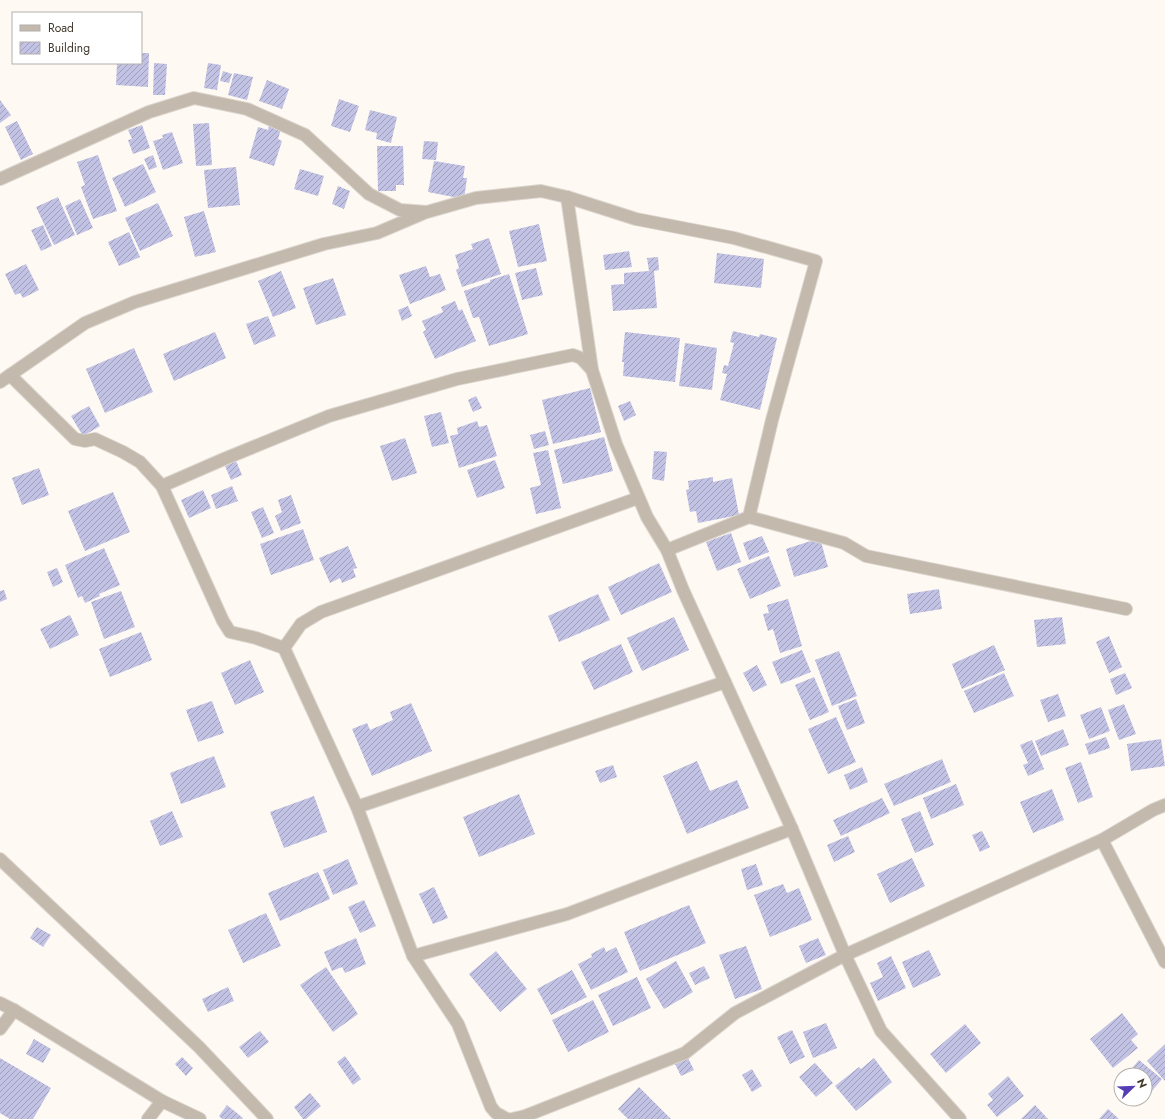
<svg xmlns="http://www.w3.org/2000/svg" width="1165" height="1119" font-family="Jost,sans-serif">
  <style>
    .building { fill: url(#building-hatch) }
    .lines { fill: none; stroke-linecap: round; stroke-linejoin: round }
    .minor-casing { stroke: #dcd6cf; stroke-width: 14 }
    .tertiary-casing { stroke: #dcd6cf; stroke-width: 14 }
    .minor { stroke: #c3b9ac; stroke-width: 12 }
    .tertiary { stroke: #c3b9ac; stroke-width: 12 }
  </style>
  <defs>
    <pattern id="building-hatch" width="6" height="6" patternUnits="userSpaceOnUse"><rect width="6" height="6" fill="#c2c2e4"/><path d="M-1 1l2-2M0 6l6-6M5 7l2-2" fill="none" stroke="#9f9fb9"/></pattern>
  </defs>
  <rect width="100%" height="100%" fill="#fef9f3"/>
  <!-- building -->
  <g class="building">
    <path d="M141 53H149L148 87 116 85 117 63H141Z"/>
    <path d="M154 63 167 64 165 95H153Z"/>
    <path d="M208 63 221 65 217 90 204 88Z"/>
    <path d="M223 71 232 74 229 83 220 81Z"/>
    <path d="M234 73 253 77 247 100 228 95Z"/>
    <path d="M267 80 289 89 282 109 259 101Z"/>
    <path d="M339 99 359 106 350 132 331 126Z"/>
    <path d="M0 100 11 115 0 123Z"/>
    <path d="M370 110 397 117 391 143 376 139 377 133 365 130Z"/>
    <path d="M17 121 33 154 21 160 5 127Z"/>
    <path d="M209 123 212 165 196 166 193 124Z"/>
    <path d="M142 125 150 148 133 154 128 140 132 139 128 130Z"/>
    <path d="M269 126 281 129 278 139 282 141 274 166 249 158 258 127 268 130Z"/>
    <path d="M172 132 183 163 163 170 153 141 163 138 162 135Z"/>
    <path d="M424 141 438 142 436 160 422 159Z"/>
    <path d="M377 146H403L404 185H396V191H378Z"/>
    <path d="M98 155 117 211 93 219 81 187 85 185 77 162Z"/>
    <path d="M153 155 157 167 149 170 144 159Z"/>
    <path d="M434 161 465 166 463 178H467L464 199 428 192Z"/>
    <path d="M143 164 156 192 125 207 112 178Z"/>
    <path d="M236 167 240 205 208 208 204 170Z"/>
    <path d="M300 169 324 176 318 196 294 189Z"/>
    <path d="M338 186 350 191 344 209 332 204Z"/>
    <path d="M58 197 75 235 54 245 36 207Z"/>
    <path d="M80 199 93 228 77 235 65 206Z"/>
    <path d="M158 203 173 236 140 251 125 218Z"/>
    <path d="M204 211 216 252 195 257 184 217Z"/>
    <path d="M539 224 547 261 518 267 509 231Z"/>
    <path d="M43 225 52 246 41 251 31 230Z"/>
    <path d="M129 232 140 257 119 266 108 242Z"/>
    <path d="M489 238 501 274 462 287 456 270 459 268 455 255 473 249 471 244Z"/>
    <path d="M629 251 632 267 605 270 603 255Z"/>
    <path d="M717 253 764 259 761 288 714 283Z"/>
    <path d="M658 257 659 270 654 271 657 308 613 311 611 285 624 284V273L649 271 647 258Z"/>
    <path d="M26 264 39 290 23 298 20 293 15 295 5 274Z"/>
    <path d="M426 266 430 277 440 274 446 290 410 304 399 275Z"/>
    <path d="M536 268 543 295 522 300 515 273Z"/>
    <path d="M281 271 296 308 273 317 258 281Z"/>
    <path d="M509 274 528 334 489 346 479 317 473 318 464 291 490 282V280Z"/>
    <path d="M333 278 346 315 316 325 303 288Z"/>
    <path d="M455 301 459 311 462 309 476 341 435 359 423 332 426 330 422 321 443 312 441 307Z"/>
    <path d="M408 306 412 316 402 321 398 310Z"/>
    <path d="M268 316 276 336 254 345 246 324Z"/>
    <path d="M733 331 759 337 760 334 777 338 760 410 720 400 727 374 722 373 724 365 728 366 734 343 730 342Z"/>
    <path d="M215 332 226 358 174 381 163 354Z"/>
    <path d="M625 332 680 338 675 382 623 376 624 362H622Z"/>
    <path d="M685 343 717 348 712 390 679 386Z"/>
    <path d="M134 348 153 392 105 413 86 369Z"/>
    <path d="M590 388 601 432 553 444 542 400Z"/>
    <path d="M476 396 482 408 473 412 468 400Z"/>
    <path d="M630 401 636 415 624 421 618 406Z"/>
    <path d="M89 406 100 426 83 436 71 416Z"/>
    <path d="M441 412 449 443 432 447 424 416Z"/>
    <path d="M477 421 479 427 487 425 497 456 459 468 450 436 458 434 457 428Z"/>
    <path d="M545 431 549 445 534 449 530 435Z"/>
    <path d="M604 437 613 471 563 484 554 450Z"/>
    <path d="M405 438 417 473 392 481 380 446Z"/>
    <path d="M548 450 561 508 536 514 530 488 541 485 533 453Z"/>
    <path d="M654 451 667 452 664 481 652 479Z"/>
    <path d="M495 460 505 488 477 498 467 470Z"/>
    <path d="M236 461 242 475 231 480 225 466Z"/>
    <path d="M39 468 49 495 22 505 12 478Z"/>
    <path d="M713 477V482L732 478 739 515 698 523 696 511 690 512 686 490 689 489 688 481Z"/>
    <path d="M232 486 238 501 216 509 211 495Z"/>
    <path d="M203 490 211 508 189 518 181 500Z"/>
    <path d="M113 492 130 532 85 551 68 511Z"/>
    <path d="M291 495 301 523 281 531 275 516 282 512 278 500Z"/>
    <path d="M263 507 274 533 262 538 251 512Z"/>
    <path d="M303 529 314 560 271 575 260 544Z"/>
    <path d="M731 533 741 562 717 571 706 542Z"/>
    <path d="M762 536 769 552 749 560 743 543Z"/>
    <path d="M820 538 828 567 794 577 786 549Z"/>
    <path d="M348 546 357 568 353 569 356 577 342 583 340 578 330 583 319 558Z"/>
    <path d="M104 548 120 585 99 594 100 596 85 603 82 596 78 598 65 565Z"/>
    <path d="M769 556 781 586 750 599 737 569Z"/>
    <path d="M659 563 672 592 621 615 608 587Z"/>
    <path d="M57 568 63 582 53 587 47 572Z"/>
    <path d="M939 589 942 609 910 614 907 594Z"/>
    <path d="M4 590 7 599 0 602V591Z"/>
    <path d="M121 591 135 627 104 639 91 602Z"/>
    <path d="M598 594 610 620 559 642 548 616Z"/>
    <path d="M788 599 802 646 780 653 773 629 768 631 763 614 769 613 767 605Z"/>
    <path d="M70 615 79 635 50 649 40 629Z"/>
    <path d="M674 617 689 650 642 671 627 638Z"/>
    <path d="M1062 617 1066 644 1037 647 1034 620Z"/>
    <path d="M141 632 152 660 110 677 99 649Z"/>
    <path d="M1109 636 1122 667 1109 673 1096 642Z"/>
    <path d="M621 644 633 672 594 690 581 662Z"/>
    <path d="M994 645 1005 670 962 689 952 664Z"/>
    <path d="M802 650 811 672 781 684 772 662Z"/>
    <path d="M839 651 857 696 832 706 815 660Z"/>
    <path d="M250 660 264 692 235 705 221 673Z"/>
    <path d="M757 665 767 685 753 692 743 673Z"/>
    <path d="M1004 673 1014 696 974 713 964 691Z"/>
    <path d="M1125 673 1132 688 1116 695 1110 679Z"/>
    <path d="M814 677 829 712 810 720 795 685Z"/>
    <path d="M1058 694 1066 716 1048 722 1040 700Z"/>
    <path d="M856 699 865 723 847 730 838 706Z"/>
    <path d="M212 701 224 733 198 742 186 710Z"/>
    <path d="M411 703 432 751 372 776 352 729 367 723 370 730 393 720 390 712Z"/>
    <path d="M1124 704 1136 734 1119 740 1108 710Z"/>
    <path d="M1101 707 1110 731 1089 739 1080 715Z"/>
    <path d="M836 717 856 762 828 774 808 729Z"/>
    <path d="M1063 729 1069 745 1041 756 1035 741Z"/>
    <path d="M1106 737 1110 748 1089 755 1085 744Z"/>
    <path d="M1161 739 1165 766 1131 771 1127 744Z"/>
    <path d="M1032 740 1044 769 1028 776 1023 765 1028 763 1020 745Z"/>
    <path d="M214 756 226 787 181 804 170 773Z"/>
    <path d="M942 759 951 782 894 806 884 784Z"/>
    <path d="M697 761 710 791 737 780 749 808 687 834 663 776Z"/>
    <path d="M1081 762 1093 797 1078 803 1065 768Z"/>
    <path d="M613 765 617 777 600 783 595 771Z"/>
    <path d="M862 767 868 782 850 790 844 775Z"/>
    <path d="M956 784 964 805 931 819 923 798Z"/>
    <path d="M1052 789 1064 820 1033 833 1020 802Z"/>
    <path d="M519 794 535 834 479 857 463 817Z"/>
    <path d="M314 796 327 832 284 848 270 812Z"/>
    <path d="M882 798 890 813 841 836 833 820Z"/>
    <path d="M172 811 183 837 160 846 150 821Z"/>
    <path d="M920 811 934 845 915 853 901 819Z"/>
    <path d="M982 831 990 847 980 852 972 835Z"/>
    <path d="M848 836 855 852 834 862 827 845Z"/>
    <path d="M912 858 925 886 890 903 877 874Z"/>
    <path d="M348 859 358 884 333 895 323 870Z"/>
    <path d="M756 864 763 885 747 890 741 869Z"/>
    <path d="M318 872 330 899 280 921 268 893Z"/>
    <path d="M783 884 787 893 799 888 812 920 770 937 754 895Z"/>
    <path d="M434 887 448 918 433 924 419 894Z"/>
    <path d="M364 900 376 926 360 933 348 907Z"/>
    <path d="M689 905 706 943 640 971 624 932Z"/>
    <path d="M266 913 281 946 243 963 228 930Z"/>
    <path d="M37 927 51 935 43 947 30 938Z"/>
    <path d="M356 938 366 964 345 973 342 967 332 971 324 952Z"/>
    <path d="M818 938 826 955 806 963 799 946Z"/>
    <path d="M746 946 762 989 735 999 719 955Z"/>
    <path d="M604 947 606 952 616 947 628 972 591 990 578 964 592 957 591 954Z"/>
    <path d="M929 950 941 975 913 988 902 962Z"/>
    <path d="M496 951 527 989 500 1012 469 974Z"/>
    <path d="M891 956 906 988 878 1001 870 983 883 977 877 963Z"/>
    <path d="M676 961 693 992 664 1009 646 979Z"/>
    <path d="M704 966 710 978 695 985 689 973Z"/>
    <path d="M326 967 358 1014 333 1032 300 985Z"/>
    <path d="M572 970 587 997 551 1015 537 989Z"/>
    <path d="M637 977 651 1008 613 1026 598 995Z"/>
    <path d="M228 987 234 1001 208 1012 202 999Z"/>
    <path d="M593 1000 609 1032 568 1052 552 1020Z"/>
    <path d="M1122 1013 1138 1034 1131 1040 1138 1048 1113 1068 1090 1039Z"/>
    <path d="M826 1023 837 1048 813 1058 803 1032Z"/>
    <path d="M965 1024 981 1043 946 1073 930 1054Z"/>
    <path d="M792 1030 805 1057 790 1064 777 1037Z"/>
    <path d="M260 1031 269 1042 248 1058 239 1047Z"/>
    <path d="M34 1039 51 1049 43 1063 26 1054Z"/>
    <path d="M1165 1044V1081L1147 1061Z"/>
    <path d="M345 1056 361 1079 353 1085 337 1062Z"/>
    <path d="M182 1057 193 1068 186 1076 175 1064Z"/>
    <path d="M0 1058 51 1088 33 1119H10L0 1113Z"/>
    <path d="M688 1058 694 1070 681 1076 675 1064Z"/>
    <path d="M874 1058 892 1082 856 1111 835 1086 859 1067 861 1069Z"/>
    <path d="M1139 1060 1162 1079 1142 1103 1138 1099H1145V1075H1126Z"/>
    <path d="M815 1063 833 1083 816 1097 799 1077Z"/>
    <path d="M752 1069 762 1086 752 1092 742 1075Z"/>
    <path d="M1008 1076 1024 1096 997 1117 987 1105 993 1100 988 1094Z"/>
    <path d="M639 1087 671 1119H628L618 1109Z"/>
    <path d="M310 1093 321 1106 306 1119H303L294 1107Z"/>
    <path d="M227 1105 243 1118 242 1119H222L219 1116Z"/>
    <path d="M1035 1105 1048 1119H1021Z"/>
    <path d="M1108 1109 1119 1119H1099Z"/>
  </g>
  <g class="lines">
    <!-- minor casing -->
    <g class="minor-casing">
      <g id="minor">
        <path d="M0 179 149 112 194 98 247 109 305 135 369 194 400 210 427 212 476 198 541 191 567 197 636 219 734 238 816 261 772 420 749 517 667 550"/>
        <path d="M567 197 592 370"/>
        <path d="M10 375 75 439 85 441 95 439 123 452 140 462 162 486 223 621 230 632 256 638 284 648"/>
        <path d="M0 382 85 323 135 302 324 244 377 233 424 213"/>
        <path d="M162 486 224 459 329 416 457 379 573 355 581 358 592 370 616 444 647 517 667 550 683 590 792 829 845 955 881 1031 960 1119"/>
        <path d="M749 517 844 543 866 556 1126 609"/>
        <path d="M357 807 725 682"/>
        <path d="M1102 840 1165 962"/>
        <path d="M413 956 567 914 792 829"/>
        <path d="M0 1003 14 1010 162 1101 200 1119"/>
        <path d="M0 1029 14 1010"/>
        <path d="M148 1119 162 1101"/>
        <path d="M507 1119 496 1113 491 1107 458 1024 413 956 357 807 284 648 301 624 321 612 638 498"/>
        <path d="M512 1119 525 1116 685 1053 735 1013 845 955 1102 840 1153 810 1165 805"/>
      </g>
    </g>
    <!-- tertiary casing -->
    <g class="tertiary-casing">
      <path id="tertiary" d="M0 859 199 1047 267 1119"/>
    </g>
    <!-- minor -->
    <use href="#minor" class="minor"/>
    <!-- tertiary -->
    <use href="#tertiary" class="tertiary"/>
  </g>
  <!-- legend -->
  <rect x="12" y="12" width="130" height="52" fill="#ffffff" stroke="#b3afab"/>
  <rect x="20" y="25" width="20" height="6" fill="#c3b9ac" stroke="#b3afab"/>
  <text x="48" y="32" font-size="12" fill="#42382c">Road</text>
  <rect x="20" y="42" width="20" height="12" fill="url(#building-hatch)" stroke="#b3afab"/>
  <text x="48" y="52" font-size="12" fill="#42382c">Building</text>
  <!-- north arrow -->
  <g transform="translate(1133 1087) rotate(67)"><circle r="19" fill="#ffffff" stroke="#b3afab"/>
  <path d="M0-3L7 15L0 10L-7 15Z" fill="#553db5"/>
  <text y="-6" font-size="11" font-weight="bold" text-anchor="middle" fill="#42382c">N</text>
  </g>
</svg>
